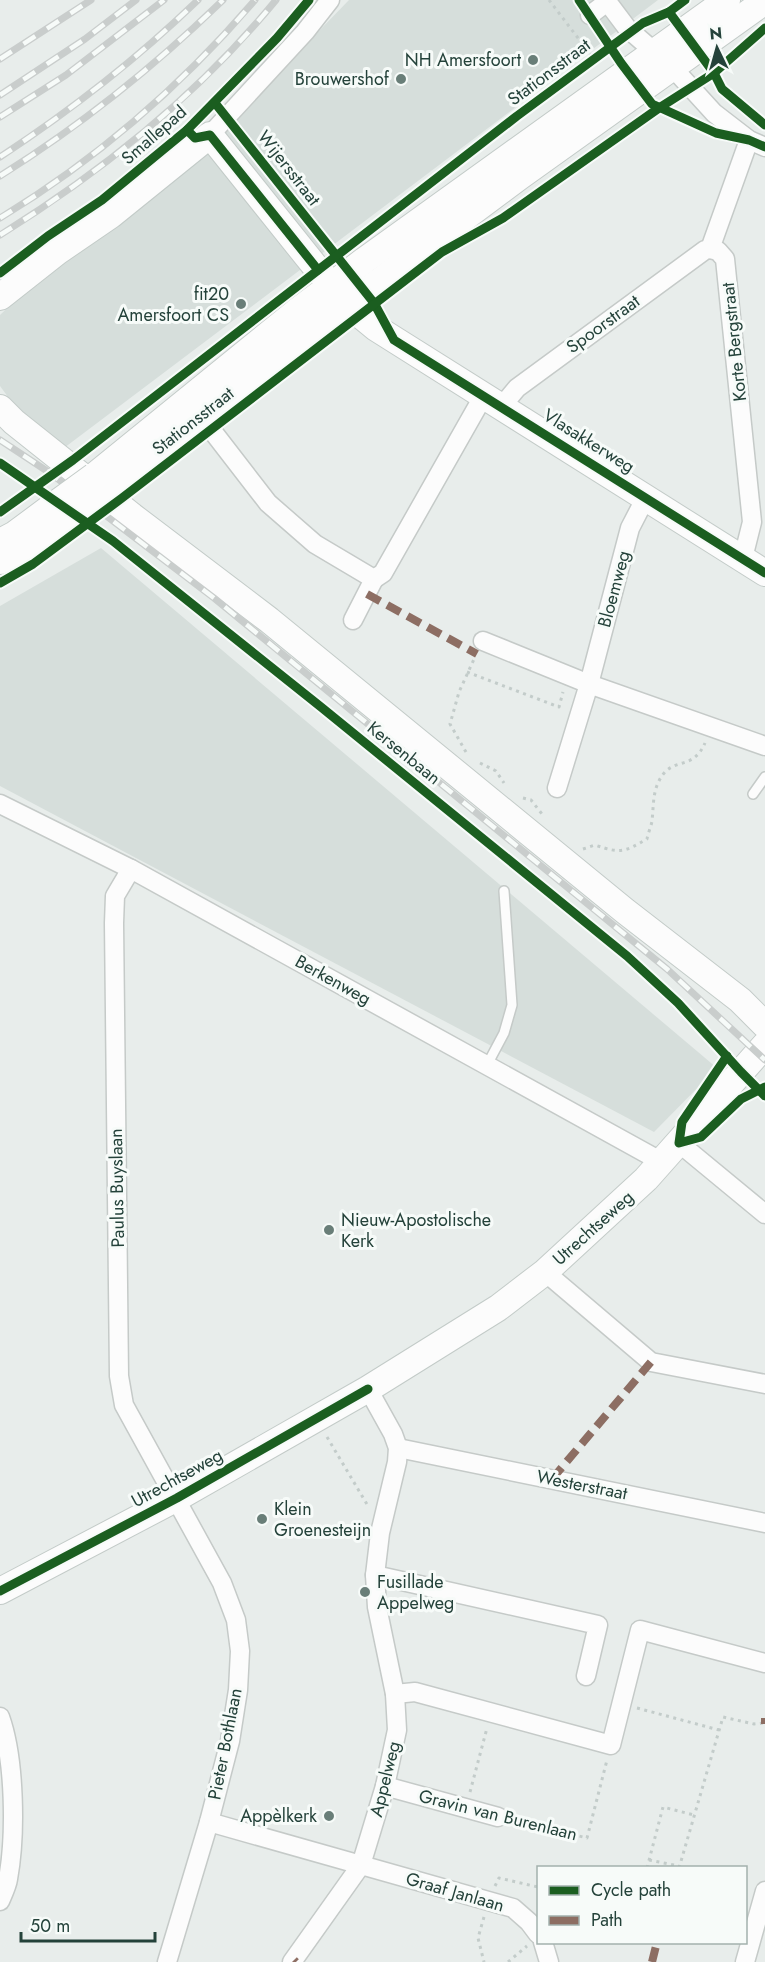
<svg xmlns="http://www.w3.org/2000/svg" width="765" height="1962" font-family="Jost,sans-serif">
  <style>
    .built { fill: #d6dedb }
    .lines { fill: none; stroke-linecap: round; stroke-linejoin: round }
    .lane-casing { stroke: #c5cac8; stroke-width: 12 }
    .street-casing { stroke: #c5cac8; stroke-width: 21 }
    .secondary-casing { stroke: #c3cbc8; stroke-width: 28 }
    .path { stroke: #c3ccca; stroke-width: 3; stroke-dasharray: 3 4.5; stroke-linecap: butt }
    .lane { stroke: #fcfcfc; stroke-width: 9 }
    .street { stroke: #fcfcfc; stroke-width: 18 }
    .secondary { stroke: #fcfcfc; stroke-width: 26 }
    .rail-casing { stroke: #c9cdcc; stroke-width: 7 }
    .rail { stroke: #f7fbf9; stroke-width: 4.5; stroke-dasharray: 14; stroke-linecap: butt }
    .secondary-bridge-casing { stroke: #c3cbc8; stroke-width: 28; stroke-linecap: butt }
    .secondary-bridge { stroke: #fcfcfc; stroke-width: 26 }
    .quiet { stroke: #8d6e63; stroke-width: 8; stroke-dasharray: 15 8; stroke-linecap: butt }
    .cycleway-casing { stroke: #f7fbf9; stroke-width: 13 }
    .cycleway { stroke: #1b5e20; stroke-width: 9 }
    .poi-dot { fill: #697e78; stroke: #f7fbf9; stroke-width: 2 }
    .labels { text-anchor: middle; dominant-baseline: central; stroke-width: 6; stroke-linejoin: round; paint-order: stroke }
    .poi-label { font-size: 18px; fill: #24423a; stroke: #f7fbf9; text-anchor: end }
    .street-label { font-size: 18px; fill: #24423a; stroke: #f7fbf9 }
  </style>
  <rect width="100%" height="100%" fill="#e8edeb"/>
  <!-- built -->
  <g class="built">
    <path d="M349 0H658L52 457 0 386V315L95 225 214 139Z"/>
    <path d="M101 548 717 1068 654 1132 0 786V606Z"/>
  </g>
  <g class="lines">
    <!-- lane casing -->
    <g class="lane-casing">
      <g id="lane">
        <path d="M753 794 765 777"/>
        <path d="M487 1065 504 1033 512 1005 504 891"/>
      </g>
    </g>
    <!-- street casing -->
    <g class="street-casing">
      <g id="street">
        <path d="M606 0 627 28 673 68 714 113 749 140 765 147"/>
        <path d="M590 15 607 2"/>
        <path d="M210 135 305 32 330 0"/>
        <path d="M710 249 718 251 725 259 752 522 743 558"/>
        <path d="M710 249 749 140"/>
        <path d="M502 406 517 388 705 250 710 249"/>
        <path d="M200 415 268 503 315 544 374 579 383 573 484 395"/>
        <path d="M646 497 630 528 589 684 765 746"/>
        <path d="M353 620 374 579"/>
        <path d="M483 641 589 684 557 788"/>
        <path d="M0 804 131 869 662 1162"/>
        <path d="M131 869 115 896 114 923 119 1376 124 1405 222 1583 236 1620 240 1651 238 1690 230 1741 209 1822 167 1962"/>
        <path d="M679 1143 765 1214"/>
        <path d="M545 1272 651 1362 765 1384"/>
        <path d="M398 1448 765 1523"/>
        <path d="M375 1575 598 1625 586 1676"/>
        <path d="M395 1694 415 1692 611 1745 640 1630 765 1663"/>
        <path d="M0 1717C15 1759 16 1835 8 1879 7 1886 3 1894 0 1901"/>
        <path d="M385 1786 498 1817"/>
        <path d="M209 1822 513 1908 529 1922 538 1934"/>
        <path d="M543 1942 549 1962"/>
        <path d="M292 1962 361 1865 385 1786 397 1730 395 1694 377 1607 375 1575 380 1533 397 1462 398 1448 393 1434 368 1389"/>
        <path d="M745 1962 765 1891"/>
      </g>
    </g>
    <!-- secondary casing -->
    <g class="secondary-casing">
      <g id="secondary">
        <path d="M0 297 57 252 111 215 210 135 318 270 359 314 376 328 765 573"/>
        <path d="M0 408 14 422 132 516 269 620 625 911 740 1000 765 1025"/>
        <path d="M94 476 296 312 365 260 727 0"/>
        <path d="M109 488 200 415 519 177 765 1"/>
        <path d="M0 542 15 534 50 508"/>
        <path d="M0 561 21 551 65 520"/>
        <path d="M0 1591 177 1498 368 1389 498 1308 545 1272 646 1179 765 1045"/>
      </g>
    </g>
    <!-- path -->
    <g class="path">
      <path d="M549 0 594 59"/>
      <path d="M467 672 559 707 563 692"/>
      <path d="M466 752 450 724 459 692 475 657"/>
      <path d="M480 763 496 771 504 783"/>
      <path d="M523 798 531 800 542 814"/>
      <path d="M583 849 595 845C621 854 624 852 647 839 648 833 651 827 652 821 654 803 652 787 665 772 678 759 694 768 705 743"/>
      <path d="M327 1437 368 1506"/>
      <path d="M637 1708 719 1730"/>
      <path d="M470 1792 487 1728"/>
      <path d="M514 1820 587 1838 607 1760"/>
      <path d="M649 1860 679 1866"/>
      <path d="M647 1868 663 1807 694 1815"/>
      <path d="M679 1868 723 1717 754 1724 764 1723"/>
      <path d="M495 1886 499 1878 538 1887"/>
      <path d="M484 1917 478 1938 484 1962"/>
      <path d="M508 1962 527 1946"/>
    </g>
    <!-- lane -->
    <use href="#lane" class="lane"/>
    <!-- street -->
    <use href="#street" class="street"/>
    <!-- secondary -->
    <use href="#secondary" class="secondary"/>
    <!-- rail casing -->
    <g class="rail-casing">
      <g id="rail">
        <path d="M0 59 91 0"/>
        <path d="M0 95 85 39 136 0"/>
        <path d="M0 117 66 75 164 0"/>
        <path d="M0 157C70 111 137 59 198 0"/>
        <path d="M0 176C80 126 155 66 223 0"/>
        <path d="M0 218C96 160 182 85 255 0"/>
        <path d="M0 235C103 171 199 94 276 0"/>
        <path d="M0 440 50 473 214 598 667 969 765 1060"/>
      </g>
    </g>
    <!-- rail -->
    <use href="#rail" class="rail"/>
    <!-- secondary-bridge casing -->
    <g class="secondary-bridge-casing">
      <g id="secondary-bridge">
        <path d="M50 508 94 476"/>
        <path d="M65 520 109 488"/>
      </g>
    </g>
    <!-- secondary-bridge -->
    <use href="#secondary-bridge" class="secondary-bridge"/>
    <!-- quiet -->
    <g class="quiet">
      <path d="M367 594 477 654"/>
      <path d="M552 1479 651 1362"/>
      <path d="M765 1718V1724"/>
      <path d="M294 1960 296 1962"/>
      <path d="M652 1962 657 1942"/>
    </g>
    <!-- cycleway casing -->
    <g class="cycleway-casing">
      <g id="cycleway">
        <path d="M579 0 621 63 652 104 716 133 749 140 765 147"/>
        <path d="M669 12 714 73 722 89 765 125"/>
        <path d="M215 103 374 303 394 340 765 573"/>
        <path d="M187 130 195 138 210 135 318 270"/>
        <path d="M0 273 48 236 102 200 187 130 277 38 309 0"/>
        <path d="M0 463 113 541 321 707 627 956 678 1003 741 1072 765 1096"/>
        <path d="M0 512 73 460 517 116 643 23 669 12 685 0"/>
        <path d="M0 583 33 564 122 498 442 252 503 218 659 108 714 73 765 28"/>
        <path d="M727 1056 682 1122 679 1143 701 1137 741 1099 765 1087"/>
        <path d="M0 1591 177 1498 368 1389"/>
      </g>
    </g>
    <!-- cycleway -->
    <use href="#cycleway" class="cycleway"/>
  </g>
  <!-- markers -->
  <g class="poi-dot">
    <circle cx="533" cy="60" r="6"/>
    <circle cx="401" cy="79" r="6"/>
    <circle cx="241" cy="304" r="6"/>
    <circle cx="329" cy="1230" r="6"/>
    <circle cx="262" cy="1519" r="6"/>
    <circle cx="365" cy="1592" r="6"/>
    <circle cx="329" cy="1816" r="6"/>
  </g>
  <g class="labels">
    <!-- poi labels -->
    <g class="poi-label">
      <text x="521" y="60">NH Amersfoort</text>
      <text x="389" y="79">Brouwershof</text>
      <text x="229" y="294">fit20<tspan x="229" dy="21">Amersfoort CS</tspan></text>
      <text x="341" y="1220" text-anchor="start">Nieuw-Apostolische<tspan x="341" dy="21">Kerk</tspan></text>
      <text x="274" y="1509" text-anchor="start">Klein<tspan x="274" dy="21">Groenesteijn</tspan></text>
      <text x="377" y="1582" text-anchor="start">Fusillade<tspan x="377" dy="21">Appelweg</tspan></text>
      <text x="317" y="1816">Appèlkerk</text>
    </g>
    <!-- street labels -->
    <g class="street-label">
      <text transform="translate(549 72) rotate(-37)">Stationsstraat</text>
      <text transform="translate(154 135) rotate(-41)">Smallepad</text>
      <text transform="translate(289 168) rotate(52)">Wijersstraat</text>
      <text transform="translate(603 324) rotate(-36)">Spoorstraat</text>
      <text transform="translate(734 342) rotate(-96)">Korte Bergstraat</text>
      <text transform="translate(193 421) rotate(-38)">Stationsstraat</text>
      <text transform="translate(589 441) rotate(32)">Vlasakkerweg</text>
      <text transform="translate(614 589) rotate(-75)">Bloemweg</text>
      <text transform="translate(404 753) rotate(39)">Kersenbaan</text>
      <text transform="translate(333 980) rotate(29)">Berkenweg</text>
      <text transform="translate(117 1188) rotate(-91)">Paulus Buyslaan</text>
      <text transform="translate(593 1228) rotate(-42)">Utrechtseweg</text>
      <text transform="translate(177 1478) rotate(-29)">Utrechtseweg</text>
      <text transform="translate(582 1485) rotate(11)">Westerstraat</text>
      <text transform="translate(225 1744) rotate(-79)">Pieter Bothlaan</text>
      <text transform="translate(385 1779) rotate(-76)">Appelweg</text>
      <text transform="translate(498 1815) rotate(14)">Gravin van Burenlaan</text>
      <text transform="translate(455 1892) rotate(16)">Graaf Janlaan</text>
    </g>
  </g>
  <!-- legend -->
  <rect x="537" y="1866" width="210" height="78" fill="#f7fbf9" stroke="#a3b1ad" stroke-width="1.5"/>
  <rect x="549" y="1886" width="30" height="9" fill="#1b5e20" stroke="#a3b1ad" stroke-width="1.5"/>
  <text x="591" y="1896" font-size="18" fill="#24423a">Cycle path</text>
  <rect x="549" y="1916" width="30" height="9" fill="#8d6e63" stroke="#a3b1ad" stroke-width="1.5"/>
  <text x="591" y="1926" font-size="18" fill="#24423a">Path</text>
  <!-- north arrow -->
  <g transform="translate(717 48) rotate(355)" stroke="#f7fbf9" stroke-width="4.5" paint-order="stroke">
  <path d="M0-4.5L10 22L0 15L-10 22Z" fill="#24423a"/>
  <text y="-9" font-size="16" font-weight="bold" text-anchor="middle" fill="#24423a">N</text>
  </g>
  <!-- scale -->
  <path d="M21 1932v9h134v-9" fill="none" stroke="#24423a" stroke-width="3"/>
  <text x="30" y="1932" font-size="18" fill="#24423a" stroke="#f7fbf9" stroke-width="4.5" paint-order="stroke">50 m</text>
</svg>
